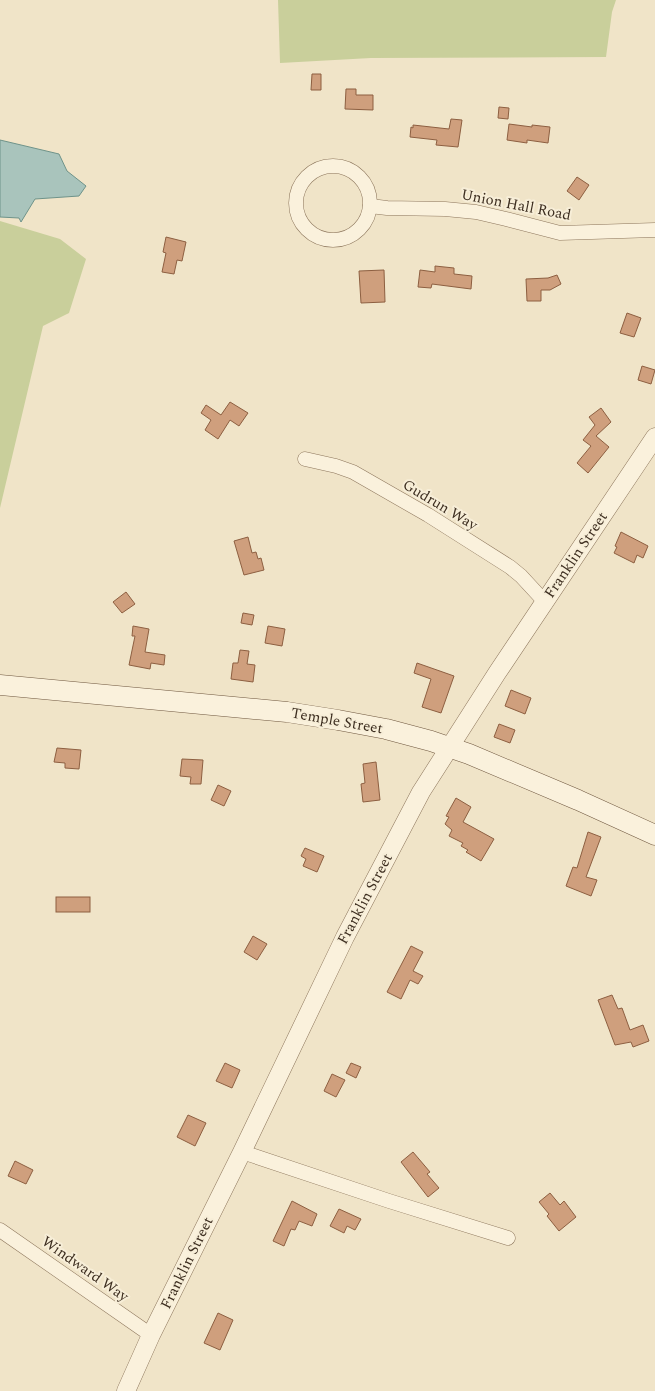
<svg xmlns="http://www.w3.org/2000/svg" width="655" height="1391" font-family="Spectral,serif">
  <style>
    .green { fill: #c9cf9b }
    .water { fill: #a9c4bc; stroke: #6f938a }
    .building { fill: #cf9f7d; stroke: #8d5f41 }
    .lines { fill: none; stroke-linecap: round; stroke-linejoin: round }
    .minor-casing { stroke: #8d765c; stroke-width: 15 }
    .tertiary-casing { stroke: #8d765c; stroke-width: 19 }
    .secondary-casing { stroke: #6f573f; stroke-width: 21 }
    .minor { stroke: #faf1dc; stroke-width: 14 }
    .tertiary { stroke: #faf1dc; stroke-width: 18 }
    .secondary { stroke: #faf1dc; stroke-width: 20 }
    .labels { text-anchor: middle; dominant-baseline: central; stroke-width: 4; stroke-linejoin: round; paint-order: stroke }
    .street-label { font-size: 15px; fill: #3d2e20; stroke: #f7eed8 }
  </style>
  <rect width="100%" height="100%" fill="#f0e4c8"/>
  <!-- green -->
  <g class="green">
    <path d="M278 0H616L612 12 606 57 371 58 280 63Z"/>
    <path d="M0 221 60 239 86 259 69 313 43 326 0 508Z"/>
  </g>
  <!-- water -->
  <path class="water" d="M0 140 59 154 67 171 86 186 79 196 35 199 21 222 19 218 0 217Z"/>
  <!-- building -->
  <g class="building">
    <path d="M312 74H321V90H311Z"/>
    <path d="M346 89H356V95H373V110L345 109Z"/>
    <path d="M499 107 509 108 508 119 498 118Z"/>
    <path d="M451 119 462 120 458 147 436 145 437 140 410 137 411 127 413 128V125L449 129Z"/>
    <path d="M509 124 532 127V125L550 127 548 143 527 140V143L507 140Z"/>
    <path d="M577 177 589 185 579 200 567 191Z"/>
    <path d="M166 237 186 242 182 261 177 260 174 274 162 272 166 253 163 252Z"/>
    <path d="M435 266 454 268V274L472 276 471 289 432 284 431 288 418 287 420 270 435 272Z"/>
    <path d="M384 270 385 302 361 303 359 271Z"/>
    <path d="M557 275 561 284 550 290H541V301H527L526 279 548 278Z"/>
    <path d="M627 313 641 318 634 337 620 333Z"/>
    <path d="M642 366 655 370 651 384 638 380Z"/>
    <path d="M230 402 248 413 239 426 230 420 218 439 205 430 211 420 201 413 206 405 221 415Z"/>
    <path d="M601 408 611 422 596 436 609 447 588 473 577 463 591 446 583 440 595 425 589 417Z"/>
    <path d="M621 532 648 546 643 558 637 555 634 563 614 553 617 547 615 546Z"/>
    <path d="M248 537 252 553 256 552 258 559 261 558 264 570 244 575 234 541Z"/>
    <path d="M126 592 135 604 122 613 113 602Z"/>
    <path d="M243 613 254 615 252 625 241 623Z"/>
    <path d="M133 626 149 629 145 652 165 655 164 665 151 663 150 669 129 665 135 636H132Z"/>
    <path d="M268 626 285 629 282 646 265 643Z"/>
    <path d="M240 650 249 651 247 664 255 665 253 682 231 679 233 663H238Z"/>
    <path d="M417 663 454 676 441 713 422 707 431 679 414 673Z"/>
    <path d="M511 690 531 698 525 714 505 706Z"/>
    <path d="M499 724 515 730 510 743 494 737Z"/>
    <path d="M57 748 81 750 79 769 65 768V763L54 762Z"/>
    <path d="M182 759 203 760 201 784H190L191 777 180 776Z"/>
    <path d="M376 762 380 800 363 802 361 784 365 783 363 764Z"/>
    <path d="M218 785 231 791 224 806 211 800Z"/>
    <path d="M456 798 471 807 463 822 494 839 481 861 466 852 468 850 461 846 463 843 449 836 452 830 445 824 449 817 446 816Z"/>
    <path d="M588 832 601 837 586 877 597 880 591 896 566 886 573 867 577 868Z"/>
    <path d="M305 848 324 856 317 872 303 866 306 859 301 856Z"/>
    <rect x="56" y="897" width="34" height="15"/>
    <path d="M253 936 267 944 257 960 244 952Z"/>
    <path d="M411 946 423 952 413 971 423 976 418 984 410 980 401 999 387 992Z"/>
    <path d="M612 995 618 1009 622 1008 630 1030 643 1025 649 1041 633 1047 631 1042 615 1045 598 1000Z"/>
    <path d="M225 1063 240 1070 232 1088 216 1081Z"/>
    <path d="M351 1063 361 1067 356 1078 346 1073Z"/>
    <path d="M332 1074 345 1080 336 1097 324 1091Z"/>
    <path d="M188 1115 206 1123 195 1146 177 1137Z"/>
    <path d="M413 1152 430 1172 427 1174 439 1188 428 1197 401 1162Z"/>
    <path d="M15 1161 33 1170 26 1184 8 1176Z"/>
    <path d="M550 1193 560 1205 564 1201 576 1217 559 1231 547 1216 549 1214 539 1202Z"/>
    <path d="M292 1201 317 1214 312 1226 299 1221 295 1230 291 1229 284 1246 273 1241Z"/>
    <path d="M339 1209 361 1219 355 1230 347 1226 344 1233 330 1226Z"/>
    <path d="M218 1313 233 1320 220 1350 204 1343Z"/>
  </g>
  <g class="lines">
    <!-- minor casing -->
    <g class="minor-casing">
      <g id="minor">
        <circle cx="333" cy="203" r="37"/>
        <path d="M370 206 387 208 445 209 476 212 506 219 560 233 655 230"/>
        <path d="M305 459 336 466 353 472 428 515 510 567 521 576 545 602"/>
        <path d="M242 1152 389 1201 508 1238"/>
        <path d="M0 1230 151 1335"/>
      </g>
    </g>
    <!-- tertiary casing -->
    <g class="tertiary-casing">
      <path id="tertiary" d="M126 1391 151 1335 242 1152 345 937 421 792 497 673 655 437"/>
    </g>
    <!-- secondary casing -->
    <g class="secondary-casing">
      <path id="secondary" d="M0 685 287 712 338 720 386 729 431 741 469 754 578 800 655 835"/>
    </g>
    <!-- minor -->
    <use href="#minor" class="minor"/>
    <!-- tertiary -->
    <use href="#tertiary" class="tertiary"/>
    <!-- secondary -->
    <use href="#secondary" class="secondary"/>
  </g>
  <g class="labels">
    <!-- street labels -->
    <g class="street-label">
      <text transform="translate(516 205) rotate(11)">Union Hall Road</text>
      <text transform="translate(440 505) rotate(31)">Gudrun Way</text>
      <text transform="translate(576 555) rotate(-56)">Franklin Street</text>
      <text transform="translate(337 721) rotate(10)">Temple Street</text>
      <text transform="translate(365 899) rotate(-62)">Franklin Street</text>
      <text transform="translate(187 1263) rotate(-64)">Franklin Street</text>
      <text transform="translate(85 1269) rotate(35)">Windward Way</text>
    </g>
  </g>
</svg>
